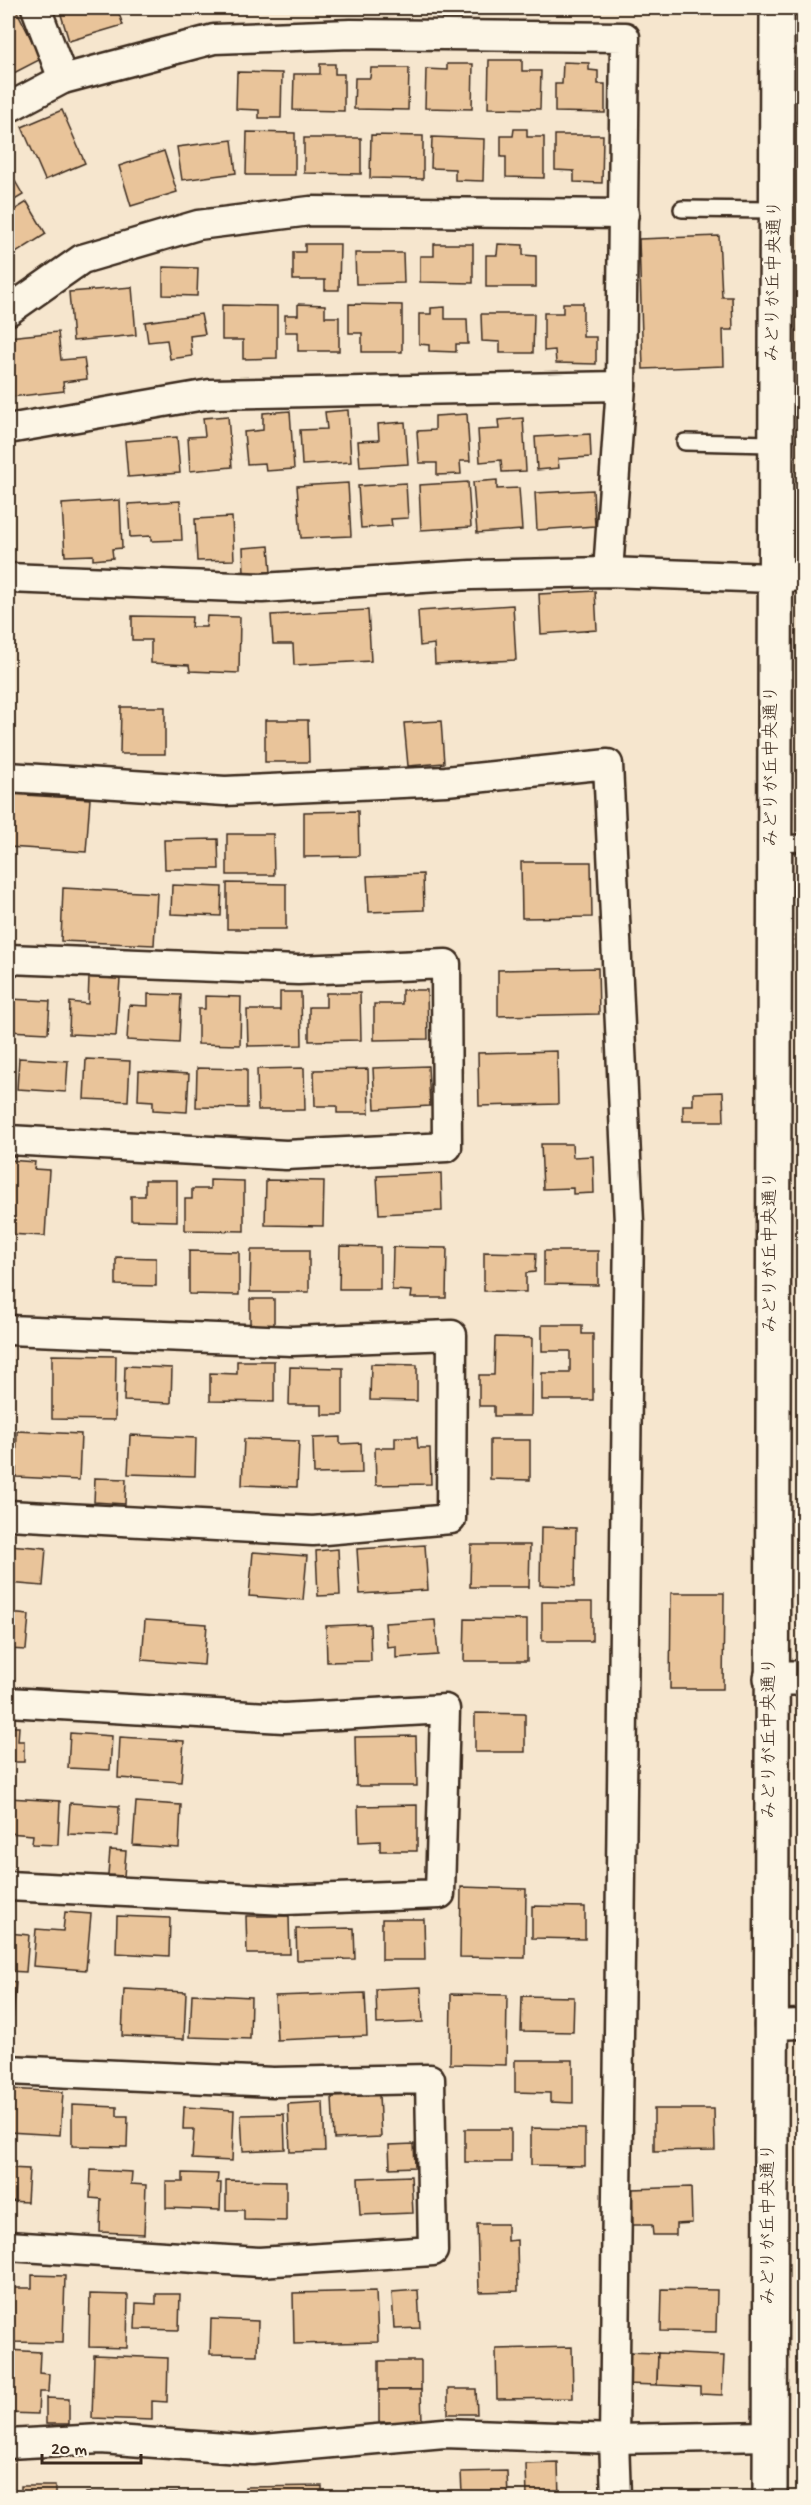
<svg xmlns="http://www.w3.org/2000/svg" width="811" height="2505" font-family="'Gochi Hand','Klee One',sans-serif">
  <style>
    .building { fill: #e9c49a; stroke: #3b2a1e; stroke-width: 1.5 }
    .lines { fill: none; stroke-linecap: round; stroke-linejoin: round }
    .service-casing { stroke: #3b2a1e; stroke-width: 20 }
    .minor-casing { stroke: #3b2a1e; stroke-width: 33 }
    .tertiary-casing { stroke: #3b2a1e; stroke-width: 38 }
    .service { stroke: #fcf5e5; stroke-width: 15 }
    .minor { stroke: #fcf5e5; stroke-width: 28 }
    .tertiary { stroke: #fcf5e5; stroke-width: 33 }
    .labels { text-anchor: middle; dominant-baseline: central; stroke-width: 4.5; stroke-linejoin: round; paint-order: stroke }
    .street-label { font-size: 18px; fill: #3b2a1e; stroke: #fcf5e5 }
  </style>
  <rect width="100%" height="100%" fill="#f6e6ce"/>
  <filter id="ink" filterUnits="userSpaceOnUse"><feTurbulence type="fractalNoise" baseFrequency=".0167" numOctaves="2"/><feDisplacementMap in="SourceGraphic" scale="12" xChannelSelector="R" yChannelSelector="G"/><feConvolveMatrix kernelMatrix="1 2 1 2 8 2 1 2 1" color-interpolation-filters="sRGB"/></filter>
  <g filter="url(#ink)">
    <!-- building -->
    <g class="building">
      <path d="M59 8H117L123 25 69 41Z"/>
      <path d="M125 8H163L126 13Z"/>
      <path d="M16 9 41 59 8 76V13Z"/>
      <path d="M489 60H522V71H541L540 109 488 108Z"/>
      <path d="M563 62 589 63V70L598 71V84H605V113L555 112V84H562Z"/>
      <path d="M320 64H335V74H344V111L293 110 294 74H320Z"/>
      <path d="M447 64H473L472 109 425 108 426 69 447 70Z"/>
      <path d="M371 68H409L408 110 354 109 355 78H370Z"/>
      <path d="M237 72 282 73 281 118H259V110L236 109Z"/>
      <path d="M62 110 85 163 45 180 22 127Z"/>
      <path d="M514 129H527V137H544V178L506 177V157H501V136H513Z"/>
      <path d="M247 132 295 133V175H246Z"/>
      <path d="M371 135 423 136V179L370 178Z"/>
      <path d="M555 135H603L602 183 574 182V171L555 170Z"/>
      <path d="M432 137 484 139 483 181 455 180V169L431 168Z"/>
      <path d="M304 138H361V174L304 173Z"/>
      <path d="M232 140 236 173 182 180 177 147Z"/>
      <path d="M164 151 177 192 131 206 119 166Z"/>
      <path d="M8 169 23 195 8 204Z"/>
      <path d="M27 202 46 234 8 258V214Z"/>
      <path d="M719 236 722 297H732L733 330H723L724 366 643 369 639 239Z"/>
      <path d="M305 244H340L339 290H325V280H293V252H305Z"/>
      <path d="M434 244H473V283L420 282V256H434Z"/>
      <path d="M498 244 523 245V255L536 256V287H486V255H497Z"/>
      <path d="M355 253H403L404 283 356 284Z"/>
      <path d="M163 267 198 268 197 296 163 295Z"/>
      <path d="M132 287 136 335 73 341 69 292Z"/>
      <path d="M563 303H583V337H596V364L556 363 555 350 544 351V313H563Z"/>
      <path d="M298 304 325 305V317H339V351H298V332H285V315H298Z"/>
      <path d="M349 304 402 305V352H362V333H349Z"/>
      <path d="M222 305 277 306V358L243 359V340H222Z"/>
      <path d="M445 307V319H467L468 344H456V352L429 351V345L419 344V314H431V308Z"/>
      <path d="M201 314 205 334 190 336 192 356 170 359 167 340 148 342 145 322Z"/>
      <path d="M481 314H534L533 353H500V342L482 341Z"/>
      <path d="M58 332 61 360 84 358 87 379 63 382 64 391 11 397 8 337Z"/>
      <path d="M348 410 351 462 302 465 300 430 327 429 325 412Z"/>
      <path d="M290 411 294 469 266 471 265 463 247 464 244 432 263 430V413Z"/>
      <path d="M467 414 470 461H460L461 474 437 475V463H419L417 431 435 430V416Z"/>
      <path d="M228 416 232 467 190 471 188 437 205 436 203 418Z"/>
      <path d="M523 418 526 471 502 472 501 460 480 462 478 430 499 429 498 420Z"/>
      <path d="M405 422 408 464 360 467 358 441 379 440 378 424Z"/>
      <path d="M590 434 591 457 558 459 559 468 537 470 535 437Z"/>
      <path d="M177 437 180 473 128 477 125 441Z"/>
      <path d="M497 480V489L519 488 522 530 477 533 473 482Z"/>
      <path d="M468 482 471 527 421 530 419 485Z"/>
      <path d="M348 483 351 536 301 538 297 486Z"/>
      <path d="M406 483 408 518 391 519 392 526 361 528 358 486Z"/>
      <path d="M593 490 595 526 537 530 535 493Z"/>
      <path d="M120 500 122 548 112 549 113 558 93 560V555L65 556 62 504Z"/>
      <path d="M180 501 182 540 151 541V536L130 537 128 504Z"/>
      <path d="M232 517 234 560 197 561 195 519Z"/>
      <path d="M269 546 271 572 244 573 243 548Z"/>
      <path d="M595 591 597 630 541 634 539 594Z"/>
      <path d="M513 605 516 660 435 664 434 644 420 646 418 611Z"/>
      <path d="M368 610 371 661 294 665 293 644H273L271 615Z"/>
      <path d="M132 616 192 617 191 627H206L207 616 240 617 239 673 190 671 189 665 151 663V640H132Z"/>
      <path d="M121 707H165V754H120Z"/>
      <path d="M265 720H308L309 762H265Z"/>
      <path d="M441 721 444 763 408 766 404 723Z"/>
      <path d="M8 794 90 799 86 852 8 847Z"/>
      <path d="M358 811 359 856 304 857V812Z"/>
      <path d="M227 834H273L274 875H227Z"/>
      <path d="M218 839 219 869H165L164 840Z"/>
      <path d="M521 862H591L592 917 522 918Z"/>
      <path d="M423 874 424 910 369 912 367 876Z"/>
      <path d="M227 883 286 884V929H227Z"/>
      <path d="M172 885 222 887 221 916 171 914Z"/>
      <path d="M63 888 157 893 154 945 61 941Z"/>
      <path d="M598 968 599 1014 498 1016V970Z"/>
      <path d="M89 977 120 979 116 1036 69 1034 70 1002 88 1004Z"/>
      <path d="M402 990H427L428 1039 374 1040V1004H402Z"/>
      <path d="M280 992H301L302 1045 248 1046 247 1010H280Z"/>
      <path d="M326 993H360L361 1040 309 1041V1007H326Z"/>
      <path d="M148 994 181 995 179 1043 127 1040 129 1005 148 1006Z"/>
      <path d="M205 996 241 997 240 1045 198 1044V1009H205Z"/>
      <path d="M9 999 50 1001 48 1033 8 1031Z"/>
      <path d="M557 1051 558 1104 479 1106 478 1053Z"/>
      <path d="M19 1058 68 1061 66 1092 17 1089Z"/>
      <path d="M86 1059 130 1061 128 1101 84 1099Z"/>
      <path d="M428 1066 430 1106 375 1109 373 1068Z"/>
      <path d="M197 1068 247 1069V1108L196 1107Z"/>
      <path d="M304 1068 305 1110H258L257 1069Z"/>
      <path d="M368 1069 369 1113H337V1106H315L314 1070Z"/>
      <path d="M139 1071 189 1074 187 1112 153 1110V1101L138 1100Z"/>
      <path d="M723 1092 724 1121H683V1105H693V1093Z"/>
      <path d="M541 1144H572L573 1157 593 1156 594 1193 573 1194V1188L543 1189Z"/>
      <path d="M8 1160 35 1162 34 1169 49 1170 45 1236 8 1234Z"/>
      <path d="M441 1173 442 1211 379 1214 377 1176Z"/>
      <path d="M145 1180H177V1221L131 1220V1196H145Z"/>
      <path d="M210 1180 244 1181V1231L185 1230V1199H192V1189H210Z"/>
      <path d="M266 1180 324 1181 323 1226 265 1225Z"/>
      <path d="M340 1246 380 1247V1289H339Z"/>
      <path d="M393 1247 447 1248 446 1298H411L412 1291 392 1290Z"/>
      <path d="M251 1250H309V1292H250Z"/>
      <path d="M189 1251 239 1252V1295L189 1294Z"/>
      <path d="M544 1251H598V1285L544 1284Z"/>
      <path d="M484 1252 536 1253 535 1272 526 1273V1292L484 1291Z"/>
      <path d="M116 1257 156 1258V1286L116 1285Z"/>
      <path d="M250 1299H274V1327L250 1326Z"/>
      <path d="M542 1325H582V1334H593V1400H542V1373H570V1351H542Z"/>
      <path d="M495 1337 532 1338 531 1416H494V1406H479V1375H494Z"/>
      <path d="M52 1355 116 1356 115 1420 52 1419Z"/>
      <path d="M237 1361H274V1402L210 1401V1373L237 1374Z"/>
      <path d="M371 1364 417 1365V1401L370 1400Z"/>
      <path d="M125 1366 172 1368 171 1403 124 1401Z"/>
      <path d="M290 1367 343 1368V1415H322V1405H289Z"/>
      <path d="M17 1431 81 1434 79 1480 16 1477Z"/>
      <path d="M130 1435 196 1438 195 1476 128 1474Z"/>
      <path d="M340 1437V1444L361 1443 362 1473 314 1474 313 1438Z"/>
      <path d="M395 1437H417L418 1448H430L431 1484 376 1485 375 1448H395Z"/>
      <path d="M244 1439 299 1441 297 1487 242 1485Z"/>
      <path d="M490 1440H530V1480L490 1479Z"/>
      <path d="M95 1478 126 1479 125 1504 94 1502Z"/>
      <path d="M541 1527 576 1528 575 1586 540 1585Z"/>
      <path d="M8 1545 46 1548 43 1586 8 1583Z"/>
      <path d="M425 1545 428 1590 360 1594 357 1549Z"/>
      <path d="M471 1545H530L529 1587H470Z"/>
      <path d="M338 1549 340 1595 318 1596 316 1551Z"/>
      <path d="M253 1552 307 1556 303 1600 249 1596Z"/>
      <path d="M671 1593H724L723 1689H670Z"/>
      <rect x="542" y="1602" width="50" height="39"/>
      <path d="M8 1613 29 1615 26 1650 8 1649Z"/>
      <path d="M465 1619 527 1620V1661H464Z"/>
      <path d="M145 1620 207 1624 204 1665 142 1660Z"/>
      <path d="M435 1620 438 1655 396 1658V1646L387 1647 385 1623Z"/>
      <path d="M370 1624 371 1661 327 1662 326 1626Z"/>
      <path d="M475 1713 525 1714V1752H475Z"/>
      <path d="M8 1727H19L18 1741H24V1762H8Z"/>
      <path d="M70 1733 112 1736 110 1770 68 1768Z"/>
      <path d="M416 1736 417 1786H356L355 1737Z"/>
      <path d="M120 1737 184 1741 181 1782 118 1778Z"/>
      <path d="M8 1798 60 1801 58 1845 32 1844 33 1835 8 1833Z"/>
      <path d="M136 1802 181 1805 179 1848 133 1845Z"/>
      <path d="M70 1803 119 1806 118 1836 68 1834Z"/>
      <path d="M417 1805V1851H380V1841L359 1842 358 1806Z"/>
      <path d="M110 1850 126 1851 124 1876 108 1875Z"/>
      <path d="M461 1887 526 1889 525 1958 460 1957Z"/>
      <path d="M532 1906 585 1907V1939L532 1938Z"/>
      <path d="M65 1912 91 1914 86 1970 33 1966 36 1929 63 1931Z"/>
      <path d="M117 1916 170 1918 169 1956 116 1953Z"/>
      <path d="M246 1916H289L290 1954H247Z"/>
      <path d="M382 1919H424L425 1960H382Z"/>
      <path d="M354 1928 355 1959 297 1960 296 1929Z"/>
      <path d="M8 1933 29 1935 26 1972 8 1971Z"/>
      <path d="M8 1981 16 1982 13 2017 8 2016Z"/>
      <path d="M421 1987 423 2022 377 2024 376 1989Z"/>
      <path d="M124 1989 186 1992 184 2039 122 2036Z"/>
      <path d="M365 1993 367 2036 277 2040 275 1996Z"/>
      <path d="M192 1994 251 1997 250 2039 190 2037Z"/>
      <path d="M451 1994 507 1995 506 2065 450 2064Z"/>
      <path d="M522 1996 574 1997 573 2032 521 2031Z"/>
      <path d="M515 2060H573V2103L550 2102V2093L515 2092Z"/>
      <path d="M8 2089 63 2092 60 2135 8 2132Z"/>
      <path d="M379 2095 381 2137 334 2139 332 2097Z"/>
      <path d="M323 2102 325 2151 290 2152 288 2104Z"/>
      <path d="M72 2105 117 2107V2116H128L127 2147 72 2146Z"/>
      <path d="M184 2107 234 2110 232 2161 192 2159 194 2129H183Z"/>
      <path d="M654 2109H714L715 2150 654 2151Z"/>
      <path d="M284 2114 285 2149 243 2151 241 2115Z"/>
      <path d="M531 2128 585 2129V2166L531 2165Z"/>
      <rect x="465" y="2129" width="46" height="33"/>
      <path d="M414 2144 415 2167 390 2168 389 2145Z"/>
      <path d="M8 2168 29 2169 27 2202 8 2201Z"/>
      <path d="M91 2170 132 2172 131 2184 146 2185 144 2234 100 2232 101 2199 90 2198Z"/>
      <path d="M183 2173 218 2174 217 2183H221L220 2210 166 2208V2182H183Z"/>
      <path d="M411 2176 413 2213 360 2215 358 2178Z"/>
      <path d="M226 2180 286 2181V2221L244 2220V2210H226Z"/>
      <path d="M691 2187 692 2223 676 2224V2235H653L652 2225H633L632 2189Z"/>
      <path d="M477 2224H507V2241L517 2240 518 2291 479 2292Z"/>
      <path d="M32 2275 65 2276 63 2343 12 2342 13 2288H32Z"/>
      <path d="M662 2289 717 2290 716 2332 661 2331Z"/>
      <path d="M418 2290 420 2328 394 2329 392 2292Z"/>
      <path d="M376 2291 378 2342 294 2344 293 2293Z"/>
      <path d="M90 2294 128 2295 127 2348 89 2347Z"/>
      <path d="M156 2294H180L179 2330 135 2329 136 2303 156 2304Z"/>
      <path d="M211 2319 258 2321 257 2355 210 2354Z"/>
      <path d="M572 2347 573 2398 497 2399 496 2349Z"/>
      <path d="M8 2350 40 2352 39 2373 49 2374 48 2392H39L38 2414 8 2413Z"/>
      <path d="M626 2352 658 2353 657 2385 625 2384Z"/>
      <path d="M658 2353 724 2356 722 2395 700 2394V2387L657 2385Z"/>
      <path d="M94 2355 168 2358 167 2402 152 2401V2420L92 2418Z"/>
      <rect x="379" y="2361" width="42" height="29"/>
      <path d="M448 2389H476L477 2414H448Z"/>
      <path d="M379 2390H421L422 2422H379Z"/>
      <path d="M46 2398 69 2399V2424H46Z"/>
      <path d="M558 2463 559 2498H527L526 2464Z"/>
      <path d="M507 2471 508 2498H442V2494H462L461 2472Z"/>
      <rect x="21" y="2486" width="34" height="12"/>
      <path d="M322 2486V2498H245V2487Z"/>
      <path d="M132 2492V2498H86V2493Z"/>
      <rect x="155" y="2493" width="41" height="5"/>
    </g>
    <g class="lines">
      <!-- service casing -->
      <g class="service-casing">
        <g id="service">
          <path d="M682 209 775 210"/>
          <path d="M685 442 773 444"/>
          <path d="M772 844 804 843"/>
        </g>
      </g>
      <!-- minor casing -->
      <g class="minor-casing">
        <g id="minor">
          <path d="M36 8 63 79"/>
          <path d="M8 108 63 79 214 39 351 34 625 37 621 386 608 572"/>
          <path d="M8 311 82 259 198 225 310 211 624 214"/>
          <path d="M8 429 210 394 621 386"/>
          <path d="M8 578 262 588 471 575 608 572 772 578 804 576"/>
          <path d="M8 777 225 791 446 781 608 764 629 1223 614 2439 616 2498"/>
          <path d="M8 959 298 970 446 964 447 1147 286 1155 8 1140"/>
          <path d="M8 1330 292 1341 452 1335 451 1519 313 1531 8 1515"/>
          <path d="M8 1702 284 1718 445 1709 440 1894 285 1900 8 1886"/>
          <path d="M769 2025 804 2024"/>
          <path d="M8 2070 273 2082 430 2079 433 2251 259 2262 8 2246"/>
          <path d="M8 2444 101 2439 253 2450 444 2433 614 2439 770 2436"/>
        </g>
      </g>
      <!-- tertiary casing -->
      <g class="tertiary-casing">
        <g id="tertiary">
          <path d="M771 1678H804"/>
          <path d="M770 2498C770 1667 770 837 777 8"/>
        </g>
      </g>
      <!-- service -->
      <use href="#service" class="service"/>
      <!-- minor -->
      <use href="#minor" class="minor"/>
      <!-- tertiary -->
      <use href="#tertiary" class="tertiary"/>
    </g>
  </g>
  <g class="labels">
    <!-- street labels -->
    <g class="street-label">
      <text transform="translate(775 281) rotate(-89)">みどりが丘中央通り</text>
      <text transform="translate(772 766) rotate(-90)">みどりが丘中央通り</text>
      <text transform="translate(771 1252) rotate(-90)">みどりが丘中央通り</text>
      <text transform="translate(770 1738) rotate(-90)">みどりが丘中央通り</text>
      <text transform="translate(769 2224) rotate(-90)">みどりが丘中央通り</text>
    </g>
  </g>
  <!-- margin -->
  <rect width="811" height="2505" fill="none" stroke="#fcf5e5" stroke-width="30"/>
  <rect x="15" y="15" width="781" height="2475" fill="none" stroke="#3b2a1e" stroke-width="2" filter="url(#ink)"/>
  <!-- scale -->
  <path d="M42 2454v9h99v-9" fill="none" stroke="#3b2a1e" stroke-width="3"/>
  <text x="51" y="2454" font-size="18" fill="#3b2a1e" stroke="#fcf5e5" stroke-width="4.5" paint-order="stroke">20 m</text>
</svg>
